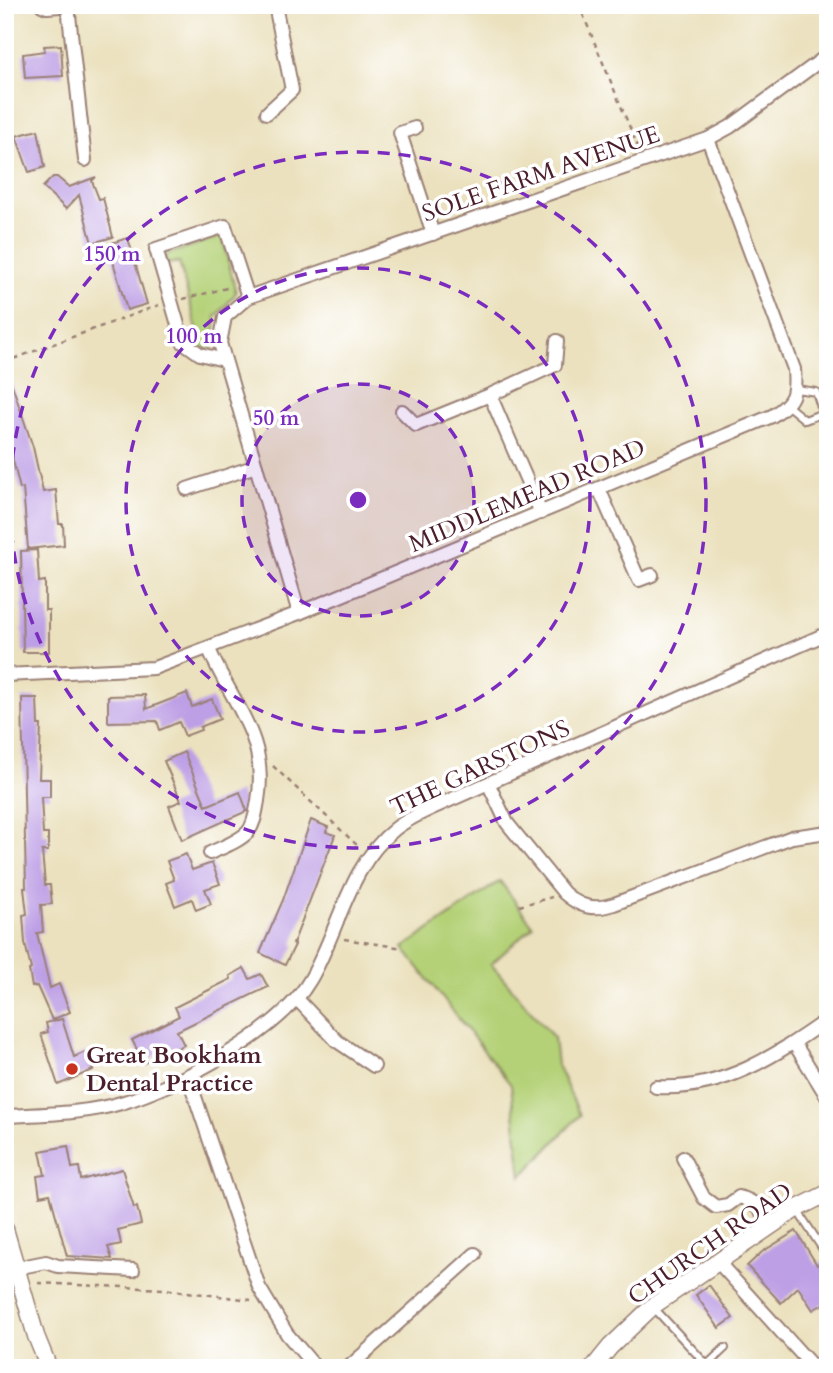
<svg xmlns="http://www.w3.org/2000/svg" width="833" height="1373" font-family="Cardo,serif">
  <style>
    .green { fill: #b4d177; stroke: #7f7851; stroke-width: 2 }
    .building { fill: #bd9fe5 }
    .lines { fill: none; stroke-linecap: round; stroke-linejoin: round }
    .service-casing { stroke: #9a8074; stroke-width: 10 }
    .minor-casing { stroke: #9a8074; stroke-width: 16 }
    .tertiary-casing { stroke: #9a8074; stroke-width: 19 }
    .path { stroke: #9a8074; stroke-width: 2.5; stroke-dasharray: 5 5; stroke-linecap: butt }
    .service { stroke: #fff; stroke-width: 6 }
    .minor { stroke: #fff; stroke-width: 12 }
    .tertiary { stroke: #fff; stroke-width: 16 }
    .ring { fill: none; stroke: #7b2cbf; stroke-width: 3.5; stroke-dasharray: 12 9 }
    .poi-dot { fill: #c8321e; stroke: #fff; stroke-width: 2.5 }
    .labels { text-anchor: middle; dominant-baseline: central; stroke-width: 7; stroke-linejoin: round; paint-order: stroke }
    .street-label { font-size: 24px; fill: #4a1f2b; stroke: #fff }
    .poi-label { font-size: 24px; font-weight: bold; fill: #4a1f2b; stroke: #fff; text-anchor: start }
    .centre { fill: #7b2cbf; stroke: #fff; stroke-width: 3.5 }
    .ring-label { font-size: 21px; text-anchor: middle; font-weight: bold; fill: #7b2cbf; stroke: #fff; stroke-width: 7; stroke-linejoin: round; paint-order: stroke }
  </style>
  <rect width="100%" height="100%" fill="#fff"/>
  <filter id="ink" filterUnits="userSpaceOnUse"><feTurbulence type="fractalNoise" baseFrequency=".0143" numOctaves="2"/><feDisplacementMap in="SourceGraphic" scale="14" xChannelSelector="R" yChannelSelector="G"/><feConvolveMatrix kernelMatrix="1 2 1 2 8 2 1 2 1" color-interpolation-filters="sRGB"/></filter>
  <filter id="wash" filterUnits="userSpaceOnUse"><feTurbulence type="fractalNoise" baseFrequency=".00686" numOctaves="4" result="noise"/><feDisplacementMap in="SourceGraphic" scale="28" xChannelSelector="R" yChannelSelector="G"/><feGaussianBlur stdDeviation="1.57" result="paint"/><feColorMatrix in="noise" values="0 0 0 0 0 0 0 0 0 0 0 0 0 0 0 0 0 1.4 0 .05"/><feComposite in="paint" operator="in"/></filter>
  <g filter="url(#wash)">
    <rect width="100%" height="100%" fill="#ebe1be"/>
    <!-- green -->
    <g class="green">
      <path d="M222 236 236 293 216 317 213 348H202L196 340 199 337 179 262 167 264 165 255Z"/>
      <path d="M500 881 533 926 491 964 554 1038 557 1065 580 1115 521 1177 511 1085 403 948Z"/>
    </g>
    <g id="blocks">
      <!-- building -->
      <g class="building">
        <path d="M61 45 63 76 25 78 23 54 45 51 44 46Z"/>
        <path d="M38 130 45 167 29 172 16 136Z"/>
        <path d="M53 177H57L69 187 96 177 92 181 99 199 103 198 113 237 92 243 79 195 66 209 43 187Z"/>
        <path d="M128 238 147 304 127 310 108 244Z"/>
        <path d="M5 370H7L33 447 43 492 56 490 59 524H63L64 545 28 549 23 488 20 489 5 428Z"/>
        <path d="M37 550 39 582 45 581V610H49V652H23L21 551Z"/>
        <path d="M187 693 192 707 212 699 220 719 200 727 201 730 185 736 179 722 160 730 157 721 108 722V696L145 695 146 709Z"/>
        <path d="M22 698H37L38 725H41L39 779H50V797H41L43 834H48V851H42L45 885H50L52 904 41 905 43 932 37 933 50 988 59 984 70 1012 52 1020 37 986 32 987 29 970 31 969 25 943 23 915 27 914 24 888H26Z"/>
        <path d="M184 752 206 806 240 792 247 811 182 840 169 806 181 801 164 761Z"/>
        <path d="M311 820 328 827 326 832 335 835 293 944 295 945 285 965 260 953 283 900Z"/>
        <path d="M186 854 192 870 212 863 220 884 205 889 211 904 196 910 192 899 175 906 166 883 174 880 167 861Z"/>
        <path d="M244 968 250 979 261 974 268 987 177 1031 184 1045 165 1054 164 1051 144 1063 132 1040 179 1016 175 1007 231 979 230 976Z"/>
        <path d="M62 1019 74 1057 85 1052 93 1070 58 1085 41 1034 48 1032 46 1023Z"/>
        <path d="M68 1146 72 1168 79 1167 81 1180 122 1169 134 1208 137 1207 141 1224 118 1230 121 1244 108 1247 112 1259 67 1256 50 1194 40 1196 37 1176 45 1175 40 1151Z"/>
        <path d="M796 1231 817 1265 824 1261 828 1263V1301L813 1310 798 1287 781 1303 747 1266 762 1252Z"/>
        <path d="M709 1285 733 1318 719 1328 696 1295Z"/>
      </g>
    </g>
  </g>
  <g filter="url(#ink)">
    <use href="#blocks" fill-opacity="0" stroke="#9a8074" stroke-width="2"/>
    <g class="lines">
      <!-- service casing -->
      <g class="service-casing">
        <g id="service">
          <path d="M788 406 805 420 823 413 816 392 796 389"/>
          <path d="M797 1210 828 1257"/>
          <path d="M654 1308 707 1365"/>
          <path d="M706 1366 725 1348"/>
        </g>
      </g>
      <!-- minor casing -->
      <g class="minor-casing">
        <g id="minor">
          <path d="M42 5 47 7 72 5"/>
          <path d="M68 6 85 160"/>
          <path d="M267 113 292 90 275 5"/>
          <path d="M415 128 400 133 433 234"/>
          <path d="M224 360 200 354 183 342 156 249 225 226 248 297"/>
          <path d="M402 411 416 425 490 395"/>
          <path d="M187 489 256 466"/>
          <path d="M599 489 639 580 652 575"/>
          <path d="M541 513 490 395 555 365 557 341"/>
          <path d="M299 613 220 343 225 317 248 297 708 139 730 127 828 55"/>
          <path d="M209 649C231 703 269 736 258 801 256 811 255 823 248 832 238 842 223 847 210 853"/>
          <path d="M5 675 154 668 299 613 772 416C794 402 796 394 794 369L708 139"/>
          <path d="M489 785 507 823 564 893C580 907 593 911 614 904L792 837 828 832"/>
          <path d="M297 999 337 1041 374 1066"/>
          <path d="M794 1043 828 1098"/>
          <path d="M188 1076 259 1287 287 1334 316 1368"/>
          <path d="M656 1087C723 1091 775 1056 828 1019"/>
          <path d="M5 1116C44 1114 84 1114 121 1103 178 1086 280 1032 310 980 339 931 348 866 395 829 406 820 419 814 432 808L828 633"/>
          <path d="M683 1158 704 1198 716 1207 728 1205 739 1197C756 1201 762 1210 772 1225"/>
          <path d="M718 1262 814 1368"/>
          <path d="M16 1268 46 1262 58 1266 133 1270"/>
          <path d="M348 1368 475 1254"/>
        </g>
      </g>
      <!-- tertiary casing -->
      <g class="tertiary-casing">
        <g id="tertiary">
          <path d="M5 1229 36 1336 49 1368"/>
          <path d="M593 1368 610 1347 653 1306 796 1209 828 1193"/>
        </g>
      </g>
      <!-- path -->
      <g class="path">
        <path d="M579 5 638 147"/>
        <path d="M183 299 231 287"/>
        <path d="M5 362 159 305"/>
        <path d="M273 766 360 848"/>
        <path d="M519 906 552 897"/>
        <path d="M344 939 403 948"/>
        <path d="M38 1283 163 1289 251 1300"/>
      </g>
      <!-- service -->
      <use href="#service" class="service"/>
      <!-- minor -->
      <use href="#minor" class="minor"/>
      <!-- tertiary -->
      <use href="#tertiary" class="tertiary"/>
    </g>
  </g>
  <!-- distance rings -->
  <circle cx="358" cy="500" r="116" fill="#7b2cbf" fill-opacity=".12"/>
  <g class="ring">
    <circle cx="358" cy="500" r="116"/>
    <circle cx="358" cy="500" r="232"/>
    <circle cx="358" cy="500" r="348"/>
  </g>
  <!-- markers -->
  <circle class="poi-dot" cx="72" cy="1069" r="7"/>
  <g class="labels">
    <!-- street labels -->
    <g class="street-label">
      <text transform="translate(541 174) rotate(-19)">SOLE FARM AVENUE</text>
      <text transform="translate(527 496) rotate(-23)">MIDDLEMEAD ROAD</text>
      <text transform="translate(480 768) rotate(-25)">THE GARSTONS</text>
      <text transform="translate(710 1244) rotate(-35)">CHURCH ROAD</text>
    </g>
    <!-- poi labels -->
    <g class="poi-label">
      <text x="86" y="1055">Great Bookham<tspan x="86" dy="28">Dental Practice</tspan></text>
    </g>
  </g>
  <circle cx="358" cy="500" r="10" class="centre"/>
  <g class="ring-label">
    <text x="112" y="261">150 m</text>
    <text x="194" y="343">100 m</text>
    <text x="276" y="425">50 m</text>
  </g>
  <!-- margin -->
  <rect width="833" height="1373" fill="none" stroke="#fff" stroke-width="28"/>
</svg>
